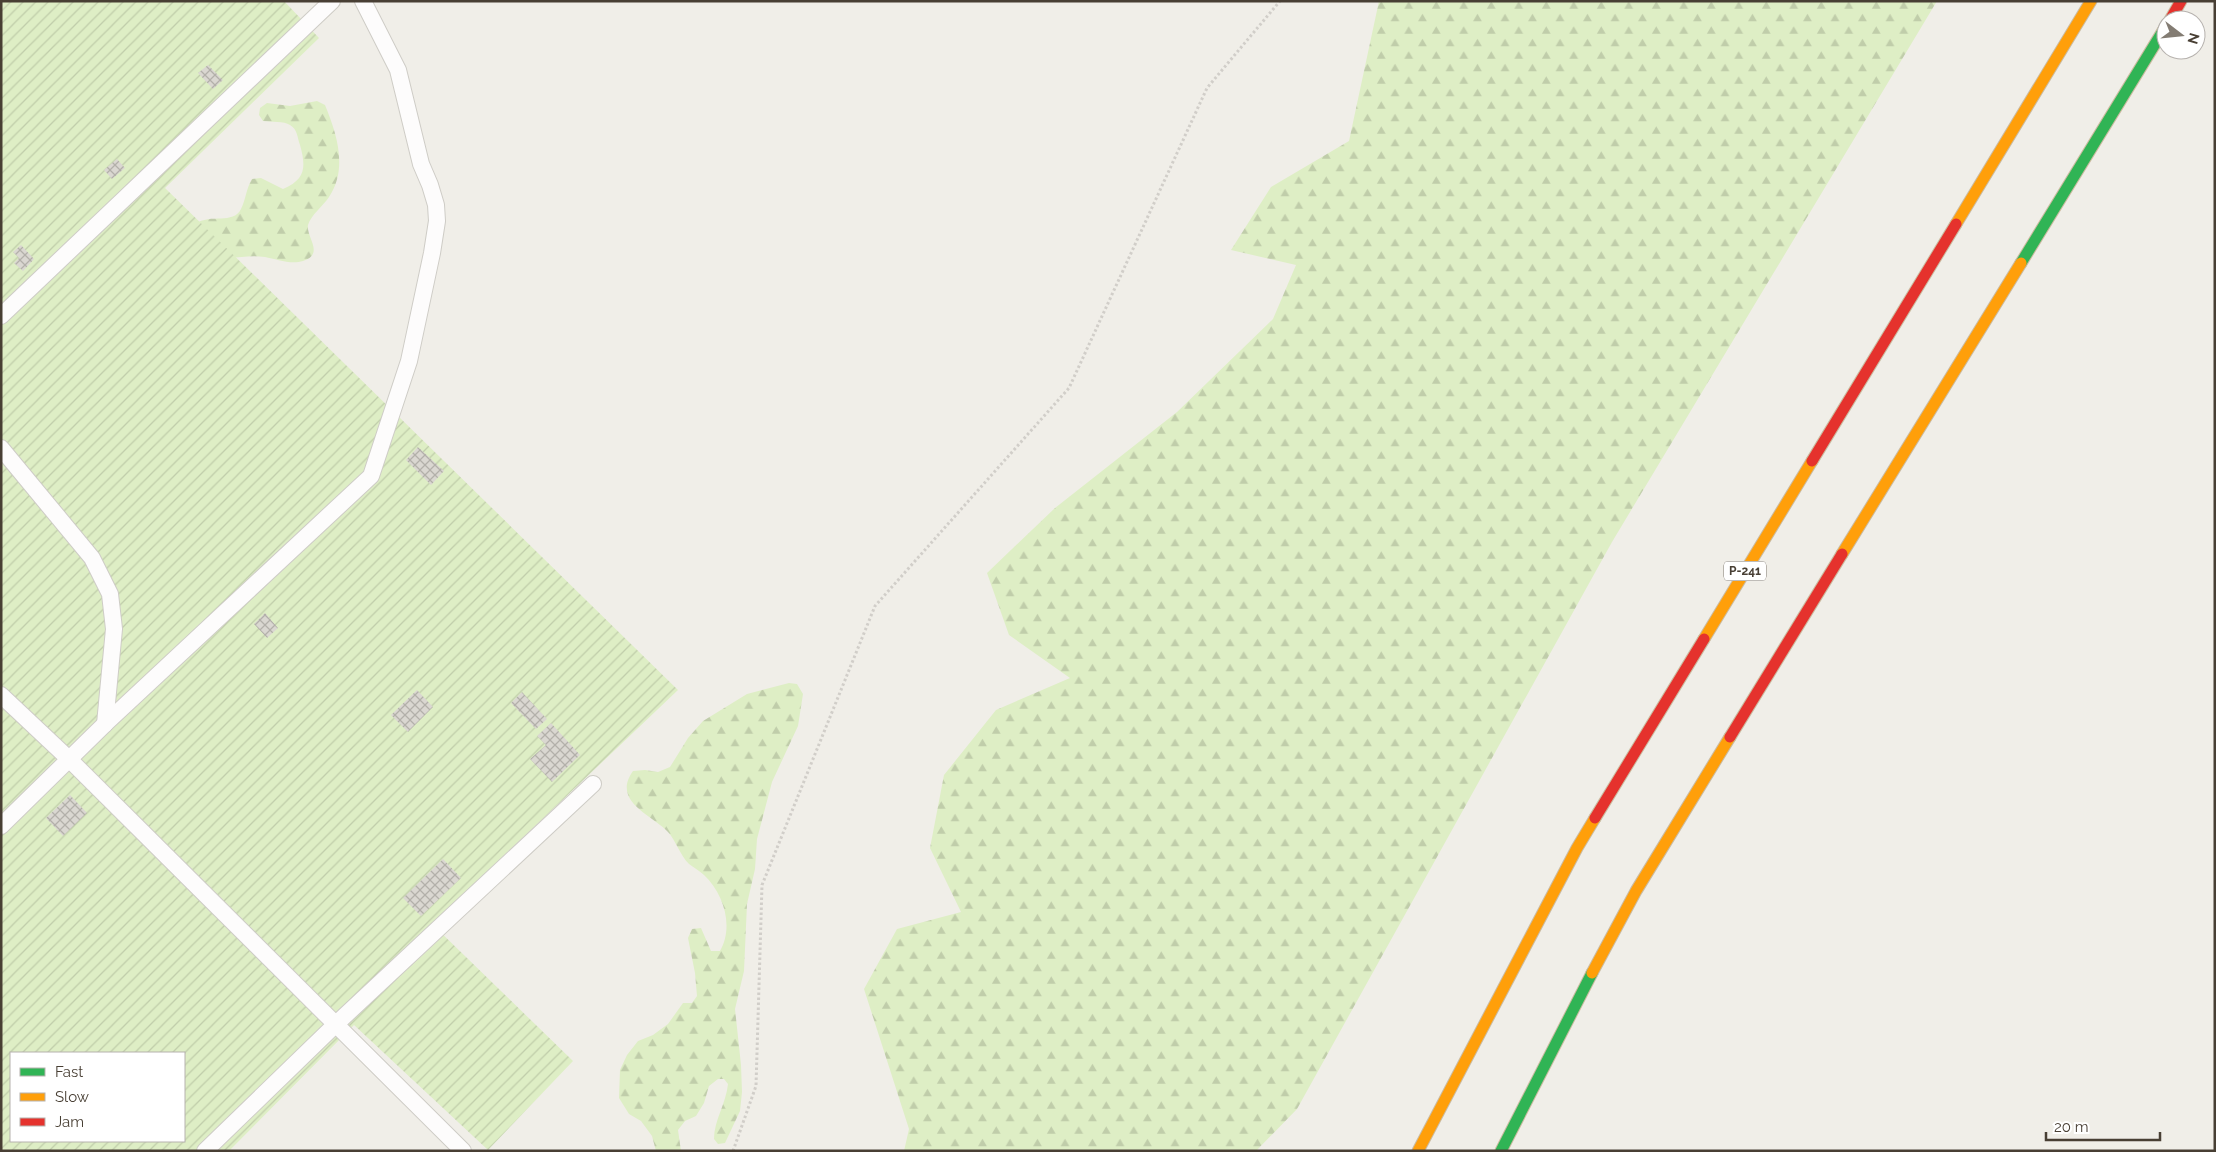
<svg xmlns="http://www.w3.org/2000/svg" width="2216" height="1152" font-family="Raleway,sans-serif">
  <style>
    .forest { fill: url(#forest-firs) }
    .garden { fill: url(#garden-furrows); fill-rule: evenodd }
    .building { fill: url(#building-cross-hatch) }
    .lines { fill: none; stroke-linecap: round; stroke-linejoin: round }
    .lane-casing { stroke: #ceccc6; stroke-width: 18 }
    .fast-casing { stroke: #cbbba0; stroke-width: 13 }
    .slow-casing { stroke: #cbbba0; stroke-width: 13 }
    .jam-casing { stroke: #cbbba0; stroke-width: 13 }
    .path { stroke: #d1cec9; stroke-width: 3; stroke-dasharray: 2.5 2.5; stroke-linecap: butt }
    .lane { stroke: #fdfcfc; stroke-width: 16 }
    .fast { stroke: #30b455; stroke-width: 11 }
    .slow { stroke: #ff9f0a; stroke-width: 11 }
    .jam { stroke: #e5322d; stroke-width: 11 }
    .labels { text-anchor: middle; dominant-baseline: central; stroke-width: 4; stroke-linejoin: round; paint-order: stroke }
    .shield { fill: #fff; stroke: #7f7971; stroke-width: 1 }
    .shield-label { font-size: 12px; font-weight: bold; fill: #483f34 }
  </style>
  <defs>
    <pattern id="forest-firs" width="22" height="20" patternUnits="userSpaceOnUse" patternTransform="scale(1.25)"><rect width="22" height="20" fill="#deeec5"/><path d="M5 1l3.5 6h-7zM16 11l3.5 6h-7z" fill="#c0cdaa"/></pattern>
    <pattern id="garden-furrows" width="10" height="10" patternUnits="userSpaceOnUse" patternTransform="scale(1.25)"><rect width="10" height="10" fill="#deeec5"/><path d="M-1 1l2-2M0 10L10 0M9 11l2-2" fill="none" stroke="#c0cdaa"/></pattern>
    <pattern id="building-cross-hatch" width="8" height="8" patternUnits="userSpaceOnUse" patternTransform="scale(1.25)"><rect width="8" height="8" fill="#dad7d1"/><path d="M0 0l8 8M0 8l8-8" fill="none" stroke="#b3b0aa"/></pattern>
  </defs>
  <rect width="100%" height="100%" fill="#f0eee8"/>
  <!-- forest -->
  <g class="forest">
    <path d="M1379 1H1937L1612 542 1297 1109 1256 1151H904L909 1129 864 989 897 929 961 912 930 848 944 775 996 710 1070 678 1009 635 987 573 1055 508 1177 412 1273 319 1296 265 1231 250 1271 187 1349 141Z"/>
    <path d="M317 101 325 105C337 134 348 169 329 197 323 206 311 215 308 225 306 237 325 254 303 261 291 265 276 259 265 257 253 255 241 257 230 258L195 224C211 213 233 225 241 209 246 199 246 189 252 179L261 178 283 189C306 179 306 167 300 145 297 137 298 130 290 125 284 121 271 122 263 121L259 115 260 108 267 103 290 106Z"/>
    <path d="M789 683 797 684 803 694 798 726 772 782 757 839 755 869 747 904 744 971 735 1009 741 1065 742 1092 740 1111 725 1143 718 1144 714 1139C714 1120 726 1104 728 1084L724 1079H718L709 1086 704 1103 696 1116 685 1121 678 1130 681 1151H656L652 1136 641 1121 629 1114 619 1098 620 1070 627 1055 638 1041 653 1035 668 1024 683 1003H692L697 996 695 973 688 938 692 929 701 928 711 951H720C734 927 724 894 704 875 700 871 694 868 689 864 680 855 676 841 668 832 653 815 611 802 633 771L645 770 658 772 670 767 688 738 703 721 747 694Z"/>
  </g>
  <!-- garden -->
  <path class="garden" d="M1 1H284L319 38 165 188 678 690 432 924 573 1061 488 1150 354 1025 229 1151H1ZM11 1053H184V1141H11Z"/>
  <!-- building -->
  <g class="building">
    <path d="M208 65 223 80 213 89 198 73Z"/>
    <path d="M117 159 125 168 112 179 104 170Z"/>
    <path d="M21 245 34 259 23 271 14 263 19 258 13 252Z"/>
    <path d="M418 447 444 471 431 485 406 460Z"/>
    <path d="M265 613 278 628 267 638 254 624Z"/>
    <path d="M417 690 433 707 408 732 391 715Z"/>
    <path d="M522 692 547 719 536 729 511 703Z"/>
    <path d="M551 723 580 755 552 782 530 759 546 745 537 736Z"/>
    <path d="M70 795 87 813 63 836 46 818Z"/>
    <path d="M443 859 461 878 421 916 403 898Z"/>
  </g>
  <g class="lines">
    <!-- lane casing -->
    <g class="lane-casing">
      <g id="lane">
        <path d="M1 316 332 1"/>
        <path d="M1 448 92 558 110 594 114 629 105 724"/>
        <path d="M1 695 69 759 463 1151"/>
        <path d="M1 826 105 724 371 476 409 361 432 253 437 221 436 205 430 185 421 164 398 70 363 1"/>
        <path d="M205 1151 336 1024 593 784"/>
      </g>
    </g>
    <!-- fast casing -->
    <g class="fast-casing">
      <g id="fast">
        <path d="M2021 263 2166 26"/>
        <path d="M1501 1151 1592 973"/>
      </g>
    </g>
    <!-- slow casing -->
    <g class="slow-casing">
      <g id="slow">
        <path d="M1956 224 2091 1"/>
        <path d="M1842 554 2021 263"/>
        <path d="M1704 639 1812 461"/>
        <path d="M1592 973 1636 891 1730 737"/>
        <path d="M1418 1151 1577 848 1595 818"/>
      </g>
    </g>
    <!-- jam casing -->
    <g class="jam-casing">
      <g id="jam">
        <path d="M2170 20 2181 1"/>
        <path d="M1812 461 1956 224"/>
        <path d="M1730 737 1842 554"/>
        <path d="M1595 818 1704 639"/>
      </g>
    </g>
    <!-- path -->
    <path class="path" d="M733 1151 756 1086 762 885 875 606 1069 388 1207 88 1280 1"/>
    <!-- lane -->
    <use href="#lane" class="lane"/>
    <!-- fast -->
    <use href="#fast" class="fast"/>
    <!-- slow -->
    <use href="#slow" class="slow"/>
    <!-- jam -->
    <use href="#jam" class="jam"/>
  </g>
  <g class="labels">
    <!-- shield labels -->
    <rect class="shield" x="1724" y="561.5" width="42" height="19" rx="4"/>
    <g class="shield-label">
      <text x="1745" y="571">Р-241</text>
    </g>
  </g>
  <!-- border -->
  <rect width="2216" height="1152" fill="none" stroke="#483f34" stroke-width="5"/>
  <!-- legend -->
  <rect x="10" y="1052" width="175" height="90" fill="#ffffff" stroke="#b6b2ae"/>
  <rect x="20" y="1068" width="25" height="8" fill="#30b455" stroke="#b6b2ae"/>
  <text x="55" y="1077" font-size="15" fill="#483f34">Fast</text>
  <rect x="20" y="1093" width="25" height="8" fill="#ff9f0a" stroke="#b6b2ae"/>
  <text x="55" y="1102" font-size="15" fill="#483f34">Slow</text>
  <rect x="20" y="1118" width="25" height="8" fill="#e5322d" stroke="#b6b2ae"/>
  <text x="55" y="1127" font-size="15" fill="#483f34">Jam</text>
  <!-- north arrow -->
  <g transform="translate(2181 35) rotate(106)"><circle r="24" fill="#ffffff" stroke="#b6b2ae"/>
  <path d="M0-4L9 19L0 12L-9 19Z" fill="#837c73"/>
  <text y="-8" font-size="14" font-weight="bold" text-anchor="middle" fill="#483f34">N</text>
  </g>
  <!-- scale -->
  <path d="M2046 1132v8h114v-8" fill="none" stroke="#483f34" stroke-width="2.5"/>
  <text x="2054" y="1132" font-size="15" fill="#483f34" stroke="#ffffff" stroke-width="4" paint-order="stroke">20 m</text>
</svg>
